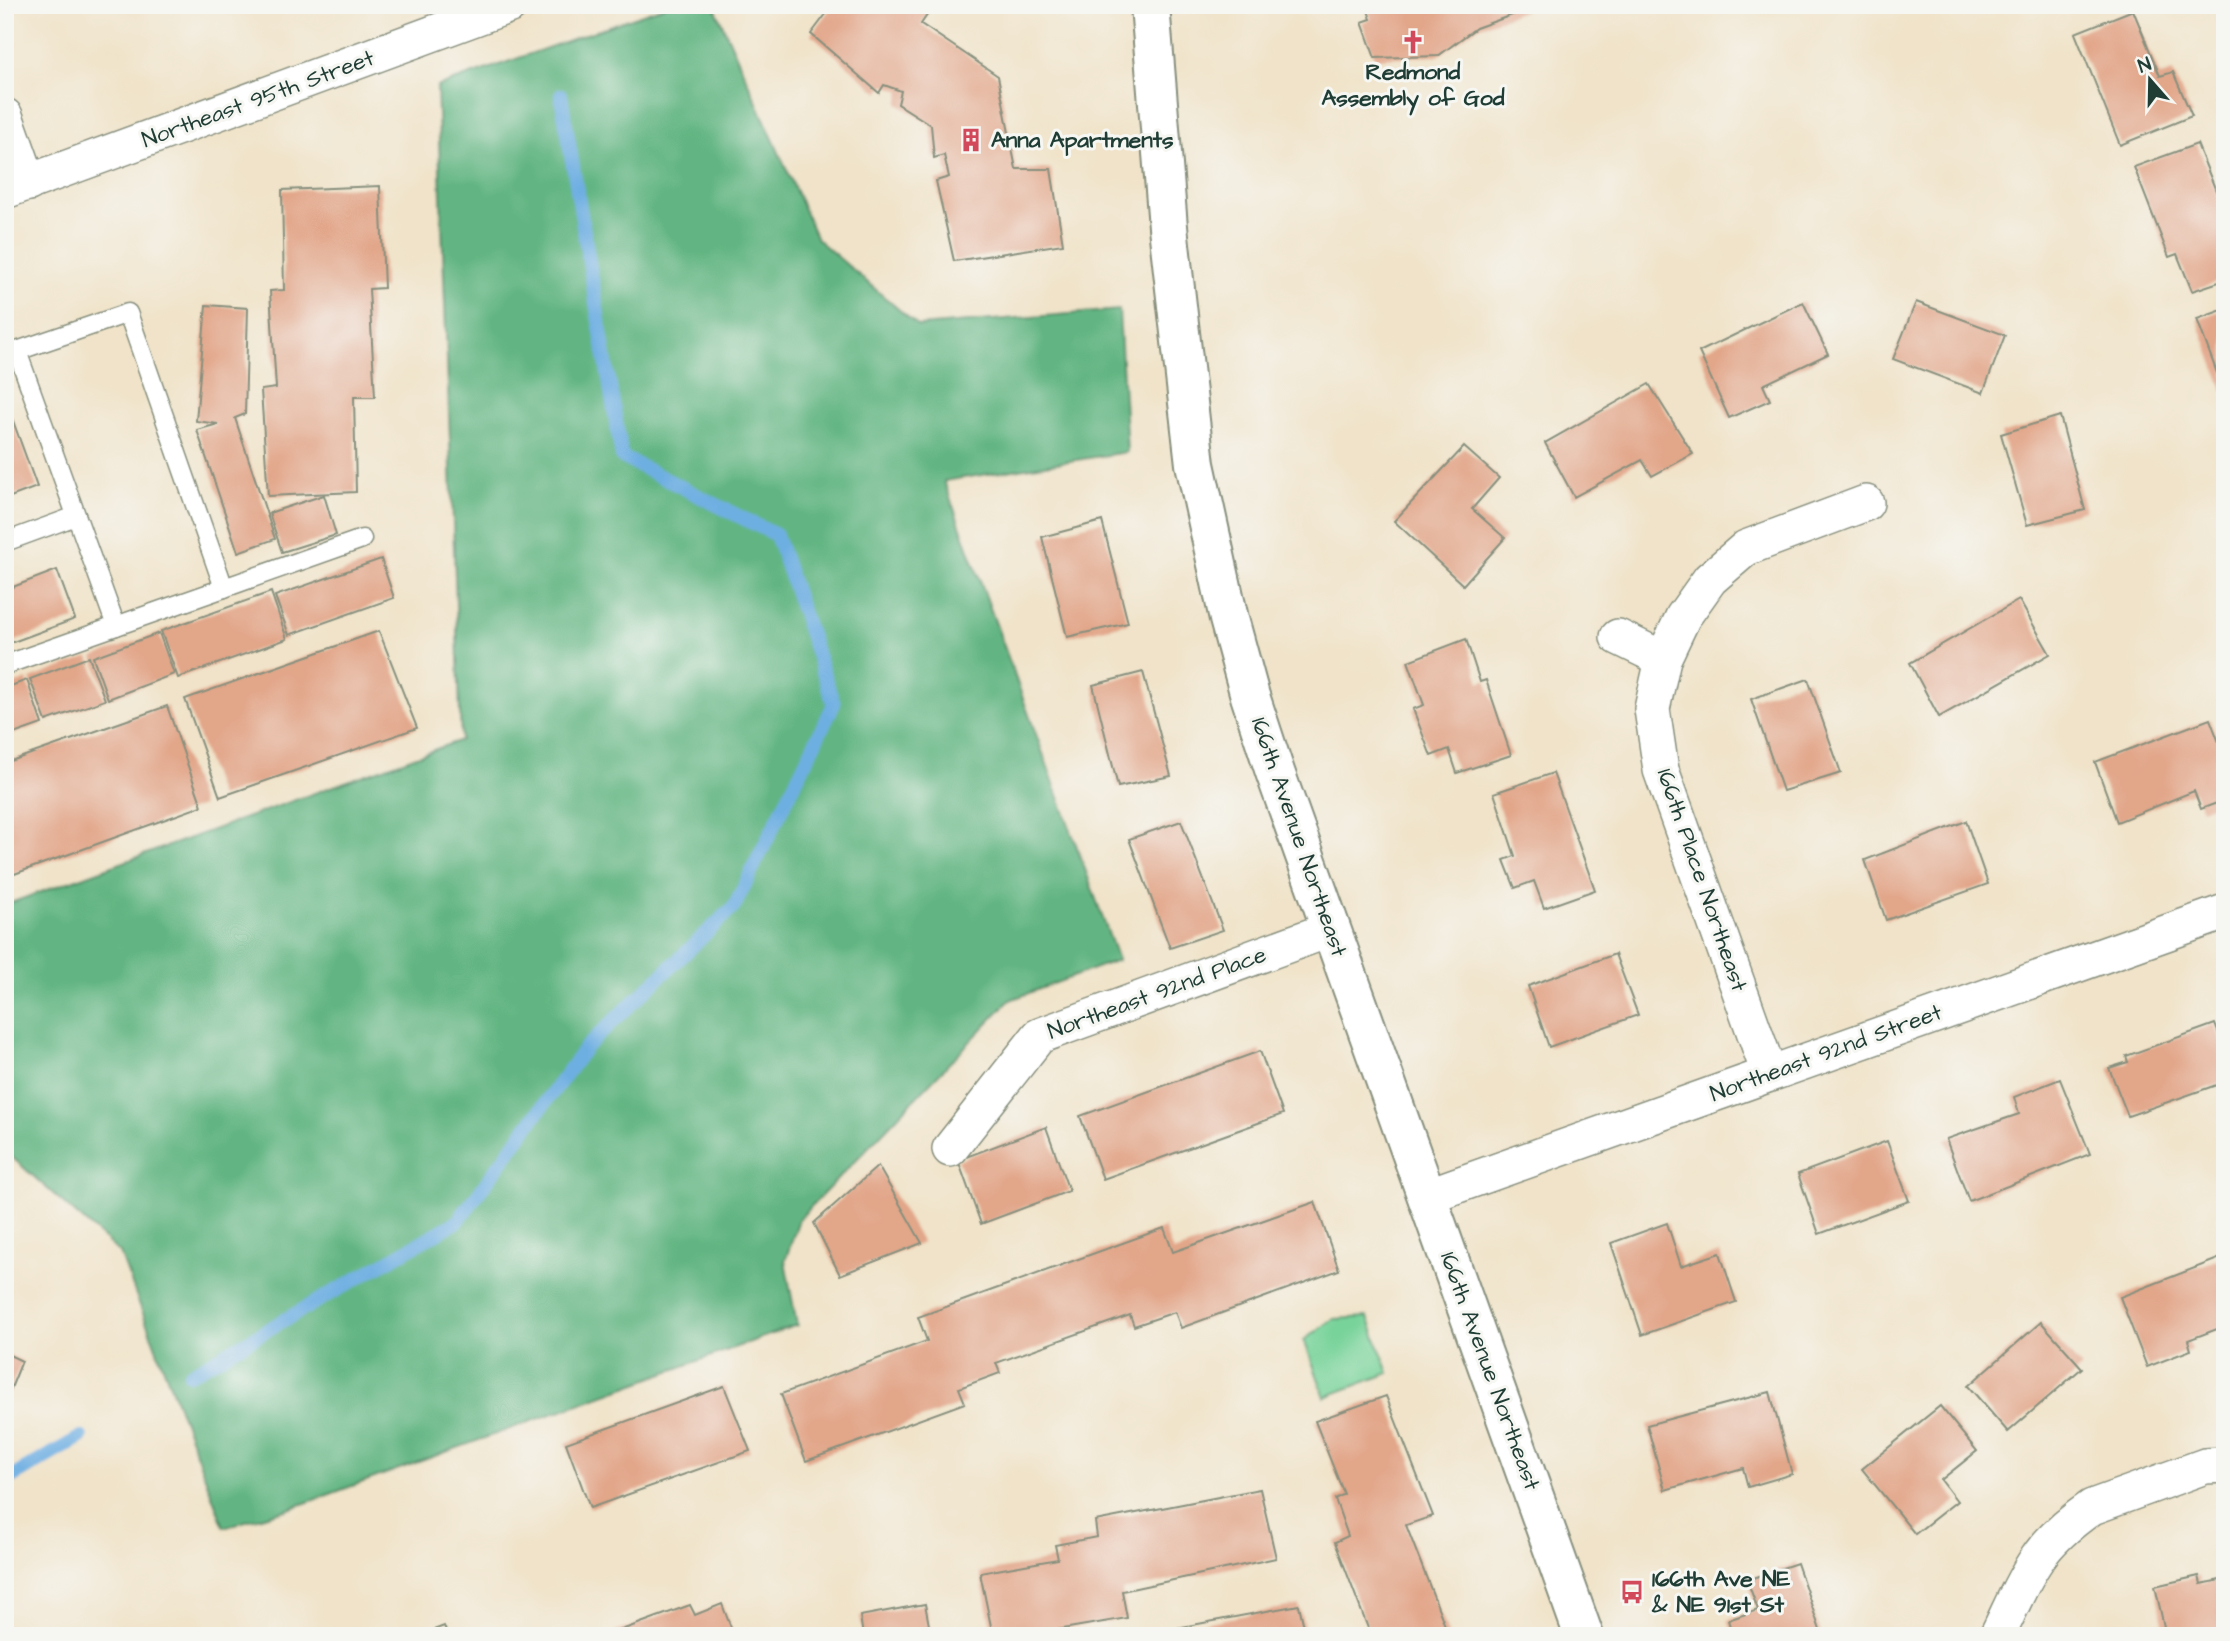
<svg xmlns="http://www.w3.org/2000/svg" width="2230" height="1641" font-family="'Architects Daughter',sans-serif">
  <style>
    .green { fill: #78d39a; stroke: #4c8867; stroke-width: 2 }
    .forest { fill: #62b582; stroke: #40795b; stroke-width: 2 }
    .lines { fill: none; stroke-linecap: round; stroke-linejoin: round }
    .stream { stroke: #6eafe2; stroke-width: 14 }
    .building { fill: #e2a689 }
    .service-casing { stroke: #88907e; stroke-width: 21 }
    .minor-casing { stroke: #88907e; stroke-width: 38 }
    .tertiary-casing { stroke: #88907e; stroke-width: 42 }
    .service { stroke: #fff; stroke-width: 18 }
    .minor { stroke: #fff; stroke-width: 35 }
    .tertiary { stroke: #fff; stroke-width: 38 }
    .labels { text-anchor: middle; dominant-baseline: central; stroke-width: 6; stroke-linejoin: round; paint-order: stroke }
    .poi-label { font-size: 23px; font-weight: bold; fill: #1f3d34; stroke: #f6f6f2; text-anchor: start }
    .street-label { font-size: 23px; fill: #1f3d34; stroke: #f6f6f2 }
  </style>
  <rect width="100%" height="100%" fill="#f6f6f2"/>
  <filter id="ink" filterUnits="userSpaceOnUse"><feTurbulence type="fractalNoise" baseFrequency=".0143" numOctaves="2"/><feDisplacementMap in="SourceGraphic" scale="14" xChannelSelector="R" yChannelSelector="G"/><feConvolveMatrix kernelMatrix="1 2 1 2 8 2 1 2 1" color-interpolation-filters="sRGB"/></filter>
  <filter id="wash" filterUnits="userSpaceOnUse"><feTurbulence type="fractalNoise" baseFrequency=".00686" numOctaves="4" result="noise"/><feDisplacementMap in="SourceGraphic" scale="28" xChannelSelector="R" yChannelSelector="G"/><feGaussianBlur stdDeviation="1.57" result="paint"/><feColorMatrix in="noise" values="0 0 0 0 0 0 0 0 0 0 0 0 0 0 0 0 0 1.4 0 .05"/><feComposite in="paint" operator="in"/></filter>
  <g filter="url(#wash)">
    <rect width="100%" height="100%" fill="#f0e3c9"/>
    <!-- green -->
    <path class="green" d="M1368 1317 1389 1373 1325 1397 1304 1340 1334 1319Z"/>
    <!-- forest -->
    <path class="forest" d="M668 5H714L817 239 918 326 1119 310 1127 452 944 481 1118 960 1010 1000 799 1219 785 1261 797 1325 286 1510 224 1527 120 1253 5 1151V905L461 740 437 87Z"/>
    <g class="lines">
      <!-- stream -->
      <g class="stream">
        <path d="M190 1374 458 1221 586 1047 734 907 834 704 776 535 622 457 561 95"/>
        <path d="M5 1481 81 1437"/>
      </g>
    </g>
    <g id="blocks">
      <!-- building -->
      <g class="building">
        <path d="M833 5H934L921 24 998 76 1016 169H1051L1063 244 954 261 936 181 949 177 944 155 934 158 931 125 898 104 901 91 884 85 879 93 811 34Z"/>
        <path d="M1366 5H1537V6L1476 28 1438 56 1375 58 1362 22 1371 19Z"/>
        <path d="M2133 10 2160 76 2173 72 2192 116 2120 145 2075 33Z"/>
        <path d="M2197 144 2225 213V238L2221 239 2225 248V280L2192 291 2177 254 2169 257 2134 167Z"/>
        <path d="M380 186 384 288 369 289 375 397H354L356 492 268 496 261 390 276 388 270 291 284 290 282 190Z"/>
        <path d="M1803 302 1828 354 1763 385 1770 400 1729 418 1699 352Z"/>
        <path d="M1916 302 2005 335 1983 393 1893 359Z"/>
        <path d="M206 305 248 308 245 414 235 418 275 539 238 552 197 430 218 424 196 421Z"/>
        <path d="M2225 309V392H2224L2197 319Z"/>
        <path d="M1649 384 1693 454 1652 476 1642 460 1574 497 1545 443Z"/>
        <path d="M5 399 37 487 5 499Z"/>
        <path d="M2060 416 2085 510 2027 525 2001 434Z"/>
        <path d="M1464 447 1499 478 1472 509 1505 538 1463 585 1394 521Z"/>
        <path d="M324 495 336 535 282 552 269 513Z"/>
        <path d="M1102 521 1128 623 1067 637 1042 537Z"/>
        <path d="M381 559 394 598 289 635 275 596Z"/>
        <path d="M57 570 75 619 5 645V590Z"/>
        <path d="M271 592 287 639 178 678 161 631Z"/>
        <path d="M2019 600 2050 654 1939 717 1910 663Z"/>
        <path d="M379 631 417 728 220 797 185 699Z"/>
        <path d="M159 633 174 674 108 699 93 657Z"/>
        <path d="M1466 639 1480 682 1486 680 1511 755 1457 773 1449 749 1431 756 1413 709 1424 705 1408 661Z"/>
        <path d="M89 657 105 700 46 721 30 679Z"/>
        <path d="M1143 672 1171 776 1118 787 1093 685Z"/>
        <path d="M1808 679 1841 773 1783 791 1751 699Z"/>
        <path d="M27 680 42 724 5 737V688Z"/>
        <path d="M167 706 202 806 6 877 5 763Z"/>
        <path d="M2210 719 2225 758V800L2201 809 2194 791 2117 822 2095 762Z"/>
        <path d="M1553 773 1595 890 1544 908 1534 881 1515 888 1504 860 1515 856 1494 793Z"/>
        <path d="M1181 821 1223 930 1170 948 1129 839Z"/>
        <path d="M1966 821 1988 884 1886 920 1865 860Z"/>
        <path d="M1615 954 1638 1015 1549 1047 1528 986Z"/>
        <path d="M2215 1024 2225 1050V1082L2128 1116 2109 1068 2128 1062 2126 1056Z"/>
        <path d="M1260 1051 1283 1114 1103 1179 1080 1116Z"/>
        <path d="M2060 1079 2090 1154 1969 1201 1946 1139 2019 1114 2014 1097Z"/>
        <path d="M1046 1127 1069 1191 981 1224 958 1160Z"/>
        <path d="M1887 1141 1909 1201 1819 1234 1798 1174Z"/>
        <path d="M878 1166 922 1243 840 1275 814 1223Z"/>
        <path d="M1315 1202 1339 1270 1181 1328 1175 1312 1134 1326 1130 1315 996 1363 1000 1373 959 1388 965 1403 806 1461 781 1394 927 1341 918 1317 1164 1228 1173 1252Z"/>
        <path d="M1667 1223 1681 1266 1720 1253 1736 1302 1642 1335 1611 1243Z"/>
        <path d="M2223 1257 2225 1262V1326L2188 1340 2191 1350 2147 1367 2120 1297Z"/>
        <path d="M2041 1322 2082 1368 2008 1432 1968 1386Z"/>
        <path d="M5 1353 22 1361 5 1403Z"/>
        <path d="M724 1386 750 1451 590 1508 566 1443Z"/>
        <path d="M1770 1392 1792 1474 1748 1487 1743 1468 1665 1490 1647 1425Z"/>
        <path d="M1386 1396 1433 1516 1406 1525 1449 1636H1371L1335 1542 1348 1536 1335 1499 1344 1494 1315 1421Z"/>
        <path d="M1940 1406 1977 1451 1941 1480 1957 1501 1915 1534 1862 1469Z"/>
        <path d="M1260 1489 1276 1558 1122 1591 1127 1618 1022 1636H993L980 1573 1058 1559 1055 1545 1097 1537 1095 1521Z"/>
        <path d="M1797 1563 1822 1636H1733L1728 1620 1758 1610 1747 1580Z"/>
        <path d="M2199 1576 2201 1584 2225 1579V1636H2166L2155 1586Z"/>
        <path d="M722 1604 734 1636H605L690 1605 695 1615Z"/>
        <path d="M925 1604 931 1636H863L860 1616Z"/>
        <path d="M1299 1605 1306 1636H1167L1166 1630Z"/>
        <path d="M444 1626 448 1636H418Z"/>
      </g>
    </g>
  </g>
  <g filter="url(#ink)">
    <use href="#blocks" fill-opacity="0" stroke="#88907e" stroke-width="2"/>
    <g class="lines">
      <!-- service casing -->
      <g class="service-casing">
        <g id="service">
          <path d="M128 313 224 588 116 626 17 351Z"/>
          <path d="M5 542 76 516"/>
          <path d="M224 588 362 539"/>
          <path d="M5 665 116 626"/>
        </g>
      </g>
      <!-- minor casing -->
      <g class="minor-casing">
        <g id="minor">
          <path d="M5 116 29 183"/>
          <path d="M5 191 510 5"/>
          <path d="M1618 637 1663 659"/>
          <path d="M1769 1073 1661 770 1652 709 1663 659 1683 617 1710 579 1746 548 1866 503"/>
          <path d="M950 1149 1039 1036 1331 929"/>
          <path d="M1427 1196 2225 912"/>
          <path d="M1997 1636C2010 1610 2021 1582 2037 1559 2051 1538 2072 1521 2092 1507L2205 1466 2225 1465"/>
        </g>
      </g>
      <!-- tertiary casing -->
      <g class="tertiary-casing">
        <path id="tertiary" d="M1150 5 1168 227 1195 464 1229 619 1250 696 1275 772 1584 1636"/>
      </g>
      <!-- service -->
      <use href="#service" class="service"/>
      <!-- minor -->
      <use href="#minor" class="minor"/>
      <!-- tertiary -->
      <use href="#tertiary" class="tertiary"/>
    </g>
  </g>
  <!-- icons -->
  <defs>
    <g id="church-bare" transform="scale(1.89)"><path d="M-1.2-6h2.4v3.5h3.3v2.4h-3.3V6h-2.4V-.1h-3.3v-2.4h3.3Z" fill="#d1495b" stroke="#f6f6f2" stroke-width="2.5" paint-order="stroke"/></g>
    <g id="building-bare" transform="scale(1.89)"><path d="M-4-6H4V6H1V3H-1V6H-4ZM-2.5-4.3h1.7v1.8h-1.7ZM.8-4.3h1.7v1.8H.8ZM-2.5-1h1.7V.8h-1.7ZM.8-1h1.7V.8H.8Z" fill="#d1495b" stroke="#f6f6f2" stroke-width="2.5" paint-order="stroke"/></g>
    <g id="bus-bare" transform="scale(1.89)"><path d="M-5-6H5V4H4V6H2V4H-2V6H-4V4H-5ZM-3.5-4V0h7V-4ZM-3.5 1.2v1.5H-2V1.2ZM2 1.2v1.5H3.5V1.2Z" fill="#d1495b" stroke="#f6f6f2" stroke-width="2.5" paint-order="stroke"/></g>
  </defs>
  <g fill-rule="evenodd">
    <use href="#church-bare" x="1413" y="42"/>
    <use href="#building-bare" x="971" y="140"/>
    <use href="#bus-bare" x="1632" y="1592"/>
  </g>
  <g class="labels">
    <!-- poi labels -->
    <g class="poi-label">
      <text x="1413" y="72" text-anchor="middle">Redmond<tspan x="1413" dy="26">Assembly of God</tspan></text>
      <text x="991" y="140">Anna Apartments</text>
      <text x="1652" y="1579">166th Ave NE<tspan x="1652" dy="26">&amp; NE 91st St</tspan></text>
    </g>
    <!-- street labels -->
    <g class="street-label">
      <text transform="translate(258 99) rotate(-20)">Northeast 95th Street</text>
      <text transform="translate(1299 837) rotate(71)">166th Avenue Northeast</text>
      <text transform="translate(1702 880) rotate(71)">166th Place Northeast</text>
      <text transform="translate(1157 993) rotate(-20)">Northeast 92nd Place</text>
      <text transform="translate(1826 1053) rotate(-20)">Northeast 92nd Street</text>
      <text transform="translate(1490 1371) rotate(70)">166th Avenue Northeast</text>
    </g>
  </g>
  <!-- margin -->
  <rect width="2230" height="1641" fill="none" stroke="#f6f6f2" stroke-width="28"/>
  <!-- north arrow -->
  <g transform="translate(2150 80) rotate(340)" stroke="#f6f6f2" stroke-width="5" paint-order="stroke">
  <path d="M0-5L12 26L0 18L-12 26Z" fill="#1f3d34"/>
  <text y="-10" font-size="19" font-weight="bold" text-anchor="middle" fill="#1f3d34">N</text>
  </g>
</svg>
